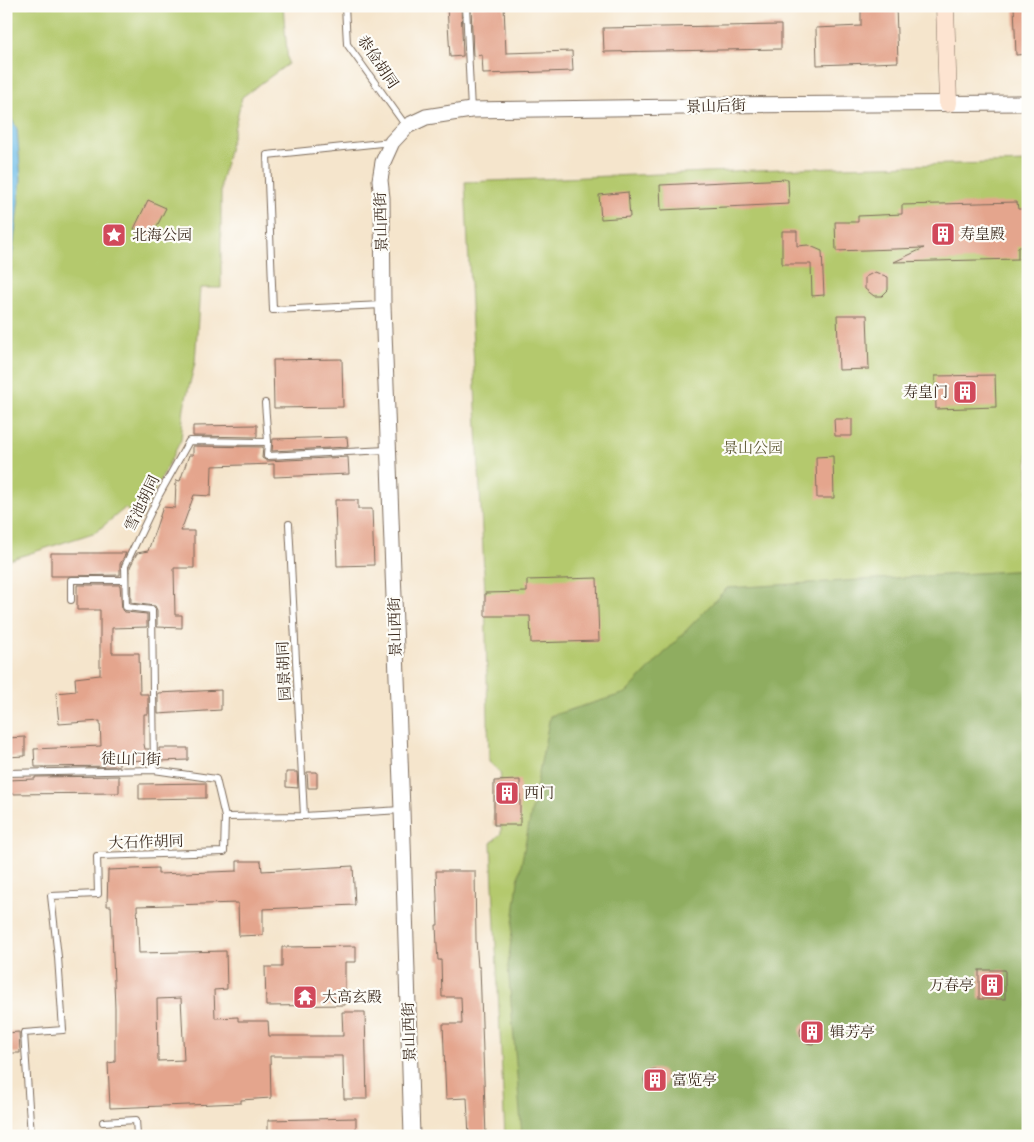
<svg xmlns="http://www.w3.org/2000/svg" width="1034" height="1142" font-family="Alegreya,'Noto Serif SC',serif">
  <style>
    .green { fill: #b4c96d; stroke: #787a46 }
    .forest { fill: #8fad60; stroke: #656c3f }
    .water { fill: #6ebde9; stroke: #547484 }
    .building { fill: #e4a58d; fill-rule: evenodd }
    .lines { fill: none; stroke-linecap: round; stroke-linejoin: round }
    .service-casing { stroke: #7c6b5b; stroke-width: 8 }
    .tertiary-casing { stroke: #7c6b5b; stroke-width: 17 }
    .secondary-casing { stroke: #7c6b5b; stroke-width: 19 }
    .service { stroke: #fff; stroke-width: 6 }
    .tertiary { stroke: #fff; stroke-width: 15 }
    .secondary { stroke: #fde4d1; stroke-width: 18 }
    .labels { text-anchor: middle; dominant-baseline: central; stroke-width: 4.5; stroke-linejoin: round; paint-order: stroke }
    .street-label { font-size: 15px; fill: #3b2a1e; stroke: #fdfcf7 }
    .poi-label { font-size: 15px; fill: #3b2a1e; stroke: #fdfcf7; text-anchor: start }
    .park-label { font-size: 15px; fill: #5f5a36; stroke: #fdfcf7 }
  </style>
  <rect width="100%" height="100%" fill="#fdfcf7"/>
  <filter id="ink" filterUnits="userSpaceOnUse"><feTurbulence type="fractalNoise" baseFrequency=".02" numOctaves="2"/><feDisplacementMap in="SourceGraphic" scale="10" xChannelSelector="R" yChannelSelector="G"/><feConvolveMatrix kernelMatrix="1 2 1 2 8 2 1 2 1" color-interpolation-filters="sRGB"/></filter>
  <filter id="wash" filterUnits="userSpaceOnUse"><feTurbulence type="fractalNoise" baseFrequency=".0096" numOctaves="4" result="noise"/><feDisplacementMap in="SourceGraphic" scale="20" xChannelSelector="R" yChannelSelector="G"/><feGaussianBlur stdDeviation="1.12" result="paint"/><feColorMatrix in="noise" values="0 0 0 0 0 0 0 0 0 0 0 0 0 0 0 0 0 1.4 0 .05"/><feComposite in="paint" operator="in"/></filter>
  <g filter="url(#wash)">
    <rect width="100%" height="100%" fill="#f5e5cc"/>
    <!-- green -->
    <g class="green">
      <path d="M6 6H283L288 64 242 97 221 183V288H200L195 363 184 407 181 440 139 521 125 508 96 532 6 561Z"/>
      <path d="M1028 162V1136H505L491 843 501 833V825H494V781L501 780 500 772 489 762 485 593 465 182 804 168Z"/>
    </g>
    <!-- forest -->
    <path class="forest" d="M1028 570V1136H522L508 966 518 881 550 716 626 693 727 588Z"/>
    <!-- water -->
    <path class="water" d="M6 109 17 129 21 179 10 277 6 284Z"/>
    <g id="blocks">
      <!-- building -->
      <g class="building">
        <path d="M447 6H461L463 56 450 57Z"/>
        <path d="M471 6H504L506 53 572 51 573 71 483 74 482 55 473 56Z"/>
        <path d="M861 6H896L898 62 817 65 816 28 861 26Z"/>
        <path d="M1014 6H1028V54L1016 55Z"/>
        <path d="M781 25V49L604 52 603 28Z"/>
        <path d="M788 179 789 204 661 210 660 185Z"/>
        <path d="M628 192 630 217 601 219 599 195Z"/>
        <path d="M148 200 166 208 151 238 134 229Z"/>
        <path d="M1017 202 1018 209H1028V247H1018V259L894 262 924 248 836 251 835 222H858V216L902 214V205Z"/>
        <path d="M782 231H797V246L808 245 822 251 824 295 812 296 811 264H782Z"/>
        <path d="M875 272 888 277V290L882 296H874L865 289V277Z"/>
        <path d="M837 315H867L869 369 839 370Z"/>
        <path d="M342 359 343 407 274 408 273 360Z"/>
        <path d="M995 375 996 407 936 409 935 376Z"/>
        <path d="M834 419H852V436H835Z"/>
        <path d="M257 425V437L193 436V426Z"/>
        <path d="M347 437 348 447 272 451 273 439Z"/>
        <path d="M193 446 263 447 262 458 267 461 348 457 349 474 274 477V464L212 466 211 496 194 495 181 531H194V568H174L175 615H182V628L157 627V610L155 606 131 603 130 567 137 553 148 551 163 507 175 508 176 480 180 481 189 455H193Z"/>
        <path d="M833 456 834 498H817L816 457Z"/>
        <path d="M335 500H358V509H372L374 565 337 566Z"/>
        <path d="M51 553H126L120 564V575L68 576H51Z"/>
        <path d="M597 578 599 641 531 643 530 616H485V593L527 592V580Z"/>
        <path d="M77 585H120L122 610 125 612 147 614V627L112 628V653H139L140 694H148V714H144V744L145 749H149V760L119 761V766L35 767 34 749 101 746 100 721 59 724 56 693 76 691 75 678 100 675V610H77Z"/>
        <path d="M221 690V710L158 714V693Z"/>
        <path d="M25 737V756L6 757V738Z"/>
        <path d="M159 748H188V760L160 761Z"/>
        <path d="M286 772H297L298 788 286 787Z"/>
        <path d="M307 772H317V788H308Z"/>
        <path d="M119 776V793L6 794V780L35 779V777Z"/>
        <path d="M520 780V825H494V781Z"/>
        <path d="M206 783V798L139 799V784Z"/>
        <path d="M237 861H261L262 871 353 866 355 905 263 909V935L239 936 238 903 137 906 139 953 226 951 227 989 214 990 215 1018 238 1017V1021H268L269 1036H343L342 1012H365L367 1099H344L343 1056H270L271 1098 241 1100V1103L110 1108 108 1063 115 1062V1008L111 906H107L108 870 158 868V874L237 871ZM181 998 184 1060 158 1061 157 999Z"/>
        <path d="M436 871H475L476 940 478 967H480L486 1136H469L467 1098 446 1099 443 1024H462L461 997H442L441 960H438L437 946 436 925H438Z"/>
        <path d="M356 946V962H345V1005L266 1006 265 967H282V947Z"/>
        <rect x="979" y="970" width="26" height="29"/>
        <circle cx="812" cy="1032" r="12"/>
        <path d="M19 1032 20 1053H6V1033Z"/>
        <circle cx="655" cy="1080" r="11"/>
        <path d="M356 1118V1136H268V1120Z"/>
      </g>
    </g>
  </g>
  <g filter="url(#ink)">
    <use href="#blocks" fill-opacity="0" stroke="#7c6b5b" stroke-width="1"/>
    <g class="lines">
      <!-- service casing -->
      <g class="service-casing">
        <g id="service">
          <path d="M345 6 347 44 406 126"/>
          <path d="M466 6 471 110"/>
          <path d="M383 305 273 310 267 155 391 142"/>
          <path d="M265 403 268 442"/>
          <path d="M289 524 304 816"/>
          <path d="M71 600V580H125"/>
          <path d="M154 770 152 610 126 607 125 566 159 495 189 441 268 442 267 456 387 450"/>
          <path d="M6 773 154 770 216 779 225 817"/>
          <path d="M103 1122 136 1120 137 1136"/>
          <path d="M31 1136 24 1033 63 1030 58 957 51 896 98 894 97 856 224 852 225 817 304 816 401 810"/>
        </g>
      </g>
      <!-- tertiary casing -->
      <g class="tertiary-casing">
        <path id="tertiary" d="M412 1136 402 810 383 305 382 198 380 180 383 162 392 142 407 126 426 117 471 110 683 107 708 105 1028 103"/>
      </g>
      <!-- secondary casing -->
      <g class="secondary-casing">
        <path id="secondary" d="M945 6 948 103"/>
      </g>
      <!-- service -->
      <use href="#service" class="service"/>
      <!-- tertiary -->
      <use href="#tertiary" class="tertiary"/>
      <!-- secondary -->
      <use href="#secondary" class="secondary"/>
    </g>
  </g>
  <!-- icons -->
  <defs>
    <g id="building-square" transform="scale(1.25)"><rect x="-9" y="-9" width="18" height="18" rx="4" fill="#d1495b" stroke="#fdfcf7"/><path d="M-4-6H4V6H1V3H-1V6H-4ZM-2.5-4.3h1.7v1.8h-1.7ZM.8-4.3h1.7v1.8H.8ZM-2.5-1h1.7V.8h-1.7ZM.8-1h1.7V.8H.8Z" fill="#fff"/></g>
    <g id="sight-square" transform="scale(1.25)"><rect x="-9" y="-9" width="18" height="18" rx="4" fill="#d1495b" stroke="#fdfcf7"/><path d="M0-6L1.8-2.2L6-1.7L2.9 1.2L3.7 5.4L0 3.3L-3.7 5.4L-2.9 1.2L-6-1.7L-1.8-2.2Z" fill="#fff"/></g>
    <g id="temple-square" transform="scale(1.25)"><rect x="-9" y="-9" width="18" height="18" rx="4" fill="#d1495b" stroke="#fdfcf7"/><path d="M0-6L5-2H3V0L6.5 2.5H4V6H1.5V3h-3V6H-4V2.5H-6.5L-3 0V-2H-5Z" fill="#fff"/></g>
  </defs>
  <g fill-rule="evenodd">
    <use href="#building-square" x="943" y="234"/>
    <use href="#sight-square" x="114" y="235"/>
    <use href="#building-square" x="965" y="392"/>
    <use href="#building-square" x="507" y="793"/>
    <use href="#building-square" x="992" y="985"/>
    <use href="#temple-square" x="305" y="997"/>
    <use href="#building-square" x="812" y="1032"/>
    <use href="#building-square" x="655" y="1080"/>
  </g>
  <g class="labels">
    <!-- street labels -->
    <g class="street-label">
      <text transform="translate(378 62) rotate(56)">恭俭胡同</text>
      <text transform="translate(716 106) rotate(-2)">景山后街</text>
      <text transform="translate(381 222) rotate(-92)">景山西街</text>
      <text transform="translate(142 503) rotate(-64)">雪池胡同</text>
      <text transform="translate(395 627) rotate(-92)">景山西街</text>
      <text transform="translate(284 671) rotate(-93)">园景胡同</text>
      <text transform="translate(131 759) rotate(1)">徒山门街</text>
      <text transform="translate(146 842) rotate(-2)">大石作胡同</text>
      <text transform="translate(409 1032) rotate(-92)">景山西街</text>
    </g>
    <!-- poi labels -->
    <g class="poi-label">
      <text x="960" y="234">寿皇殿</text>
      <text x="132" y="235">北海公园</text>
      <text x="948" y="392" text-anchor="end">寿皇门</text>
      <text x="524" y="793">西门</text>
      <text x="974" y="985" text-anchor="end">万春亭</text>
      <text x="322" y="997">大高玄殿</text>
      <text x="830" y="1032">辑芳亭</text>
      <text x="672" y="1080">富览亭</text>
    </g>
    <!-- park labels -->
    <g class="park-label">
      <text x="753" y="448">景山公园</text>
    </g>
  </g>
  <!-- margin -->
  <rect width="1034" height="1142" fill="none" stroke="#fdfcf7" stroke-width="25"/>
</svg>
